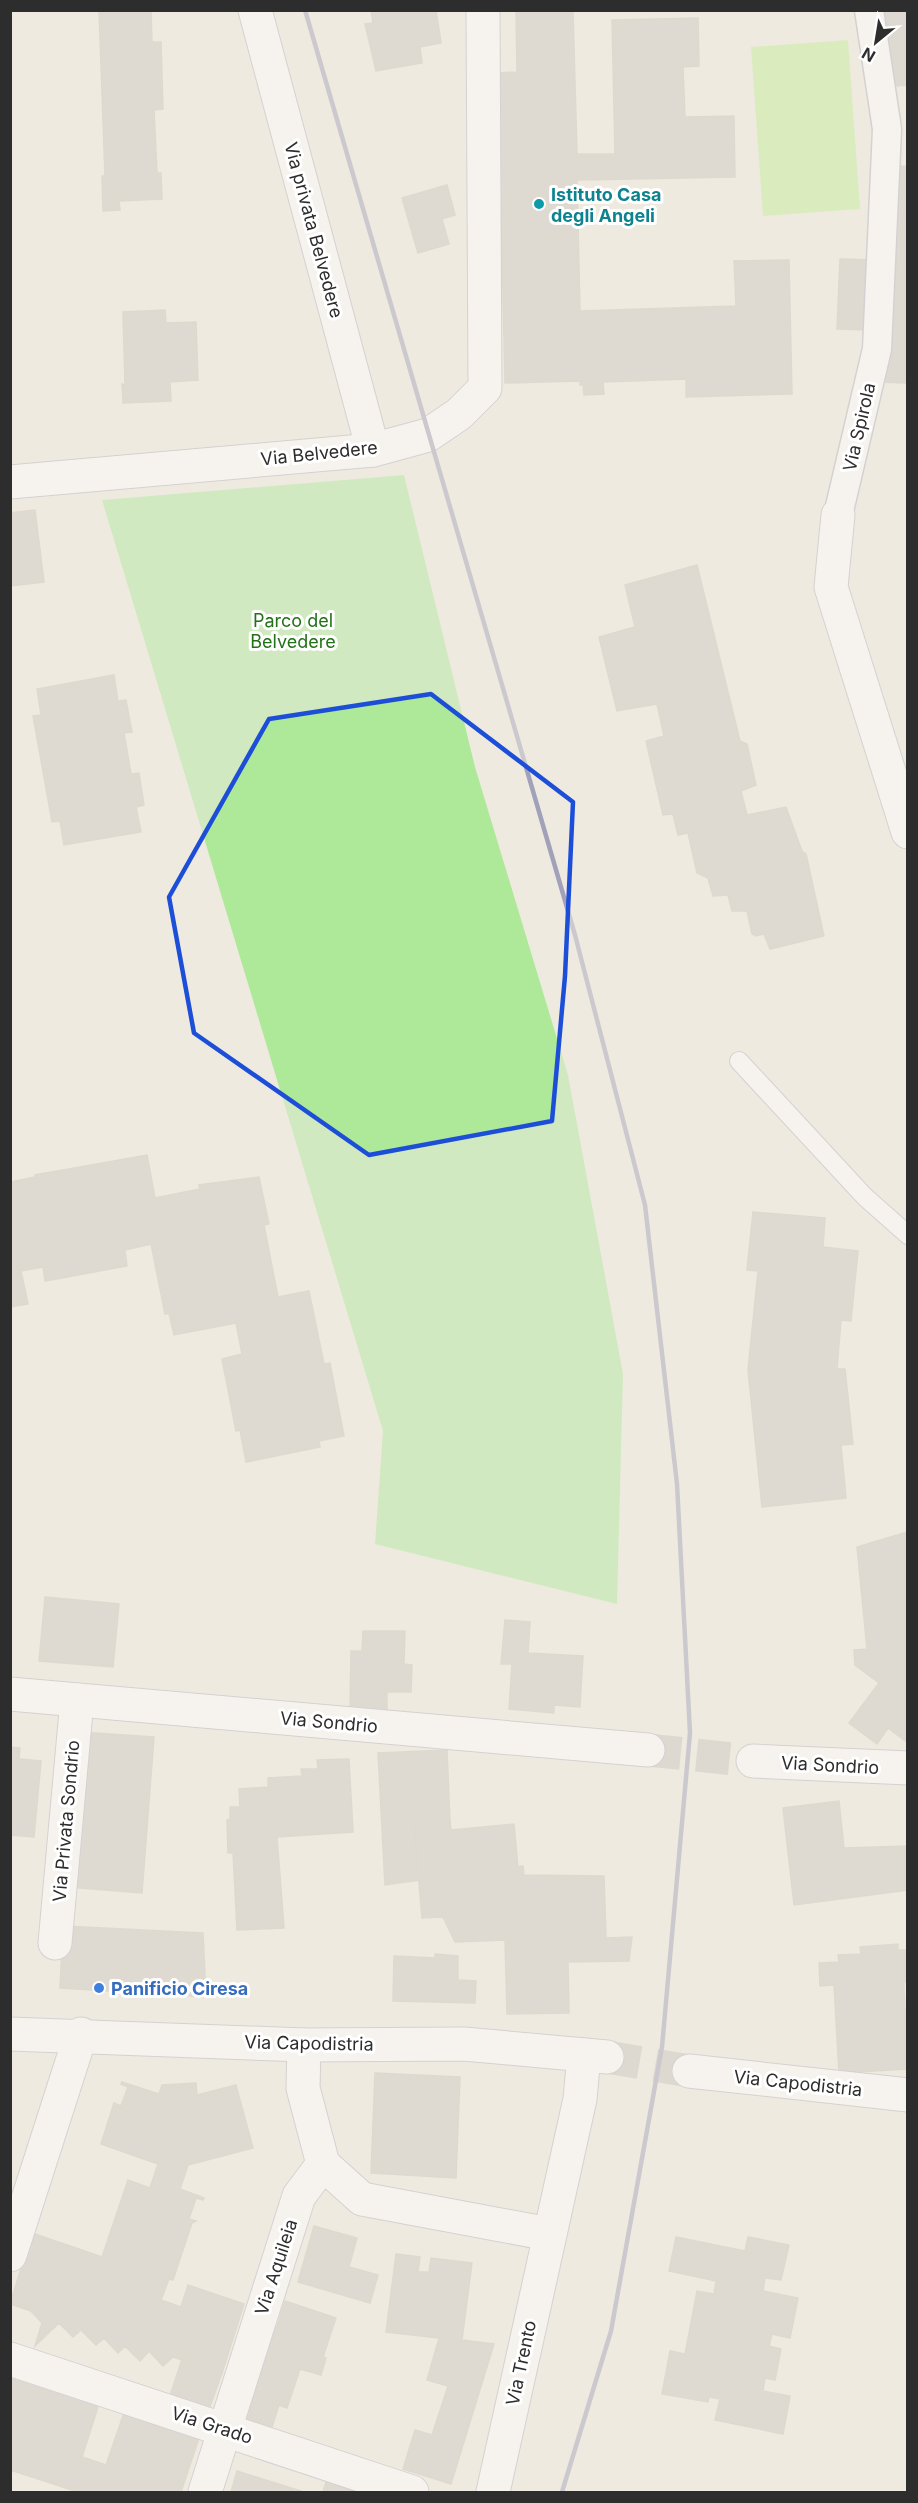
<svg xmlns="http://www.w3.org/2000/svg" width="918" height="2503" font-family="Inter,sans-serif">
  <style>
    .green { fill: #ade999 }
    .pitch { fill: #c1f095 }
    .building { fill: #cbc8be; stroke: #cbc6b8; stroke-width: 1.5 }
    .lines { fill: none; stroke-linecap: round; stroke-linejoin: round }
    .minor-tunnel { stroke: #c8c4bc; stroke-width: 33; stroke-dasharray: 33 16; stroke-linecap: butt }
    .service-casing { stroke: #b3b4c1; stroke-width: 20 }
    .pedestrian-casing { stroke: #b3b4c1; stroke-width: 31 }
    .minor-casing { stroke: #b3b4c1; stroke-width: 35 }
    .service { stroke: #fff; stroke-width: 18 }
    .pedestrian { stroke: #fff; stroke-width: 28 }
    .minor { stroke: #fff; stroke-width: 33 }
    .rail { stroke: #a1a2b9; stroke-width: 4.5 }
    .marked { fill: none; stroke: #1d4ed8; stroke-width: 4.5; stroke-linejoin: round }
    .culture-dot { fill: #0f9aa8; stroke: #fff; stroke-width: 2 }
    .shop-dot { fill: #3f7fe0; stroke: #fff; stroke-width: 2 }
    .labels { text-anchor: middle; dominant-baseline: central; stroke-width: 6; stroke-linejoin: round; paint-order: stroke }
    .culture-label { font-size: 18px; font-weight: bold; fill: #0d838f; stroke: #fff; text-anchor: start }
    .street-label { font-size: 18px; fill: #2d2d2d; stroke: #fff }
    .park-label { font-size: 18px; fill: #217216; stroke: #fff }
    .shop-label { font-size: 18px; font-weight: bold; fill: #366cbe; stroke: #fff; text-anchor: start }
  </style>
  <rect width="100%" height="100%" fill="#efeae0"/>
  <!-- green -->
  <path class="green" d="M404 475 475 767 568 1075 623 1374 617 1604 375 1544 383 1431 102 500Z"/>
  <!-- pitch -->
  <path class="pitch" d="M848 40 860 209 763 216 751 47Z"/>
  <!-- building -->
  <g class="building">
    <path d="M99 10H151L152 42H161L163 109 154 110 157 173H161L162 199 119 201 120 210 103 211 102 176H105Z"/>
    <path d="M371 10H436L441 43 420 47 422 63 376 71 365 24 373 23Z"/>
    <path d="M516 10H573L577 154H615L612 20 698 18 699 66 683 67 685 117 734 116 735 177 577 180 580 311 736 306 734 261 789 260 792 394 686 397V379L603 382 604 394 584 395 583 385H580V381L505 383 498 73 517 72Z"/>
    <path d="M877 10H908V85L883 87Z"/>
    <path d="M908 166V383L876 382 890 167Z"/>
    <path d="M447 185 455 215 442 219 449 244 418 253 402 198Z"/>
    <path d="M840 259 876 260 869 330 837 329Z"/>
    <path d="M165 310 166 323 196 322 198 380 170 382 171 401 123 403 122 384 125 385 123 312Z"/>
    <path d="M35 510 44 582 10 586V513Z"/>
    <path d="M697 565 740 741 747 744 756 785 741 791 747 815 786 807 802 851 806 854 824 936 770 949 764 934 756 936 752 934 747 911H732L728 895 713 896 708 878 697 873 688 833 678 835 673 814 663 815 646 741 664 736 657 704 617 711 599 637 635 627 625 585Z"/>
    <path d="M114 675 118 701 126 700 132 732 124 733 131 774 139 773 144 805 136 807 141 832 64 845 60 821 52 822 44 777 33 716 41 715 37 689Z"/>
    <path d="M147 1155 155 1198 200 1189 199 1185 259 1177 269 1224 264 1225 278 1297 309 1291 324 1364 330 1363 344 1436 319 1441 320 1447 246 1462 240 1430 236 1431 222 1359 242 1354 236 1323 174 1335 169 1313 165 1314 151 1244 125 1250 127 1266 45 1281 43 1267 21 1271 28 1304 10 1307V1182L35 1177V1175Z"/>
    <path d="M753 1212 825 1218 823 1247 858 1251 851 1321 841 1320 837 1369H845L853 1444 841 1445 846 1498 762 1507 748 1370 758 1271 747 1270Z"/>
    <path d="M907 1532 908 1743 888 1728 877 1744 849 1723 879 1683 855 1665 854 1650 867 1649 857 1547Z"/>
    <path d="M45 1597 119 1604 113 1667 39 1661Z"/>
    <path d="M505 1620 530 1622 528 1653 583 1656 580 1707 554 1705V1713L509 1709 512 1664H501Z"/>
    <path d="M363 1631H405L404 1664 412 1665 411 1692H387V1710L350 1709 351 1651H362Z"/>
    <path d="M80 1732 154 1737 142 1893 68 1887Z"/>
    <path d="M10 1747 20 1748 19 1759 41 1761 34 1837 10 1835Z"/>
    <path d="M447 1750 450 1821 414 1824 419 1880 385 1885 378 1753Z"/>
    <path d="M349 1759 353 1832 277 1837 284 1928 237 1930 233 1853H228L227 1820 230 1819V1807H240L239 1789 268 1787V1778L302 1776 301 1769H318L317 1760Z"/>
    <path d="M839 1801 844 1848 908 1846V1890L794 1905 783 1808Z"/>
    <path d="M450 1821 451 1830 514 1824 518 1867 523 1866 524 1875 604 1876 606 1938 632 1937 629 1961 568 1962 569 2013 507 2014 505 1940 455 1942 443 1917 422 1918 414 1824Z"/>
    <path d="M63 1926 203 1933 206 1997 60 1988Z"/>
    <path d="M898 1944V1950H908V1982H904V1988L908 2069 839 2073 834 1985 820 1986 819 1963 839 1962 838 1955 861 1954 860 1947Z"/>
    <path d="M435 1954 458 1956V1980L476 1981 475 2003 393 2001 394 1956 435 1958Z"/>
    <path d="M375 2073 460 2077 456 2178 371 2173Z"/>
    <path d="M122 2082 159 2094 162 2085 196 2083 197 2095 236 2085 253 2148 188 2165 180 2189 204 2198 203 2200 196 2198 189 2219 196 2221 192 2223 173 2280 169 2279 161 2300 181 2307 188 2285 244 2304 222 2373 173 2357 163 2366 149 2351 140 2361 125 2346 118 2353 104 2338 96 2345 81 2330 73 2337 59 2323 35 2346 42 2323 31 2311 10 2304 32 2233 102 2257 128 2180 150 2188 158 2164 101 2144 114 2103 121 2106 128 2087 121 2084Z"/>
    <path d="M314 2226 357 2238 349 2267 378 2275 370 2303 298 2282Z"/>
    <path d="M676 2237 745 2251 748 2237 789 2245 781 2280 765 2278 763 2291 798 2298 790 2338 772 2334 769 2346 781 2349 775 2380 765 2378 763 2391 790 2396 783 2434 715 2420 720 2399 709 2397 708 2402 662 2394 670 2351 685 2354 697 2291 714 2294 716 2281 669 2271Z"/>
    <path d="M396 2254 420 2257 418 2272H429L431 2258 472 2263 462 2340 494 2344 451 2484 403 2469 415 2430 432 2435 448 2386 427 2380 439 2338 386 2332Z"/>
    <path d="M285 2301 336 2318 323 2357 326 2358 321 2375 300 2369 287 2408 279 2405 272 2427 240 2416 270 2324 277 2327Z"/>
    <path d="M182 2359 222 2373 209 2409 170 2396Z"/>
    <path d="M10 2378 98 2407 82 2457 106 2465 124 2413 199 2438 181 2492H78L10 2470Z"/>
    <path d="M237 2471 304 2492H231Z"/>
    <path d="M327 2479 369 2492H323Z"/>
  </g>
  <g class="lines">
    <!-- minor-tunnel -->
    <g class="minor-tunnel">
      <path d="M648 1750 753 1761"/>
      <path d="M607 2057 689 2071"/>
    </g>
    <!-- service casing -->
    <g class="service-casing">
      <path id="service" d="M739 1061 865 1197 908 1235"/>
    </g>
    <!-- pedestrian casing -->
    <g class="pedestrian-casing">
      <path id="pedestrian" d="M838 515 877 349 887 129 869 10"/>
    </g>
    <!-- minor casing -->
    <g class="minor-casing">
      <g id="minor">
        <path d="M255 10 373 450"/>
        <path d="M10 482 373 450 428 435 459 414 485 388 483 10"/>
        <path d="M838 515 831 587 908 832"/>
        <path d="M10 1694 648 1750"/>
        <path d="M753 1761 908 1768"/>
        <path d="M55 1943 77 1700"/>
        <path d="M10 2034 304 2045 464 2044 607 2057"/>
        <path d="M689 2071 908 2095"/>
        <path d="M323 2164 362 2199 549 2234"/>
        <path d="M10 2255 81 2034"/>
        <path d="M10 2359 412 2492"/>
        <path d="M205 2492 299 2196 323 2164 303 2088 304 2045"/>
        <path d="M493 2492 580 2099 584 2055"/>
      </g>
    </g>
    <!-- service -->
    <use href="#service" class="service"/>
    <!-- pedestrian -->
    <use href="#pedestrian" class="pedestrian"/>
    <!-- minor -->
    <use href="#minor" class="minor"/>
    <!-- rail -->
    <path class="rail" d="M305 10 575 935 645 1205 677 1484 690 1733 662 2047 611 2331 562 2492"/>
  </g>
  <!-- marked area -->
  <path d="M0 0H918V2503H0ZM431 694 573 802 565 976 552 1121 369 1155 194 1033 169 897 269 719Z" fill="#efeae0" fill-opacity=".55" fill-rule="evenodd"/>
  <path class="marked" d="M431 694 573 802 565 976 552 1121 369 1155 194 1033 169 897 269 719Z"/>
  <!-- markers -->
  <circle class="culture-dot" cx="539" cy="204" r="6"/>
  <circle class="shop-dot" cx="99" cy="1988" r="6"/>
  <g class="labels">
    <!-- culture labels -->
    <g class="culture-label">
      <text x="551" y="194">Istituto Casa<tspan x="551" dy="21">degli Angeli</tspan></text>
    </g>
    <!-- street labels -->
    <g class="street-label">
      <text transform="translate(314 230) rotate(75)">Via privata Belvedere</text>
      <text transform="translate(859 427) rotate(-77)">Via Spirola</text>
      <text transform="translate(319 453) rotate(-6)">Via Belvedere</text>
      <text transform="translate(329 1722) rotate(5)">Via Sondrio</text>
      <text transform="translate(830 1765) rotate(3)">Via Sondrio</text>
      <text transform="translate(66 1821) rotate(-85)">Via Privata Sondrio</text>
      <text transform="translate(309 2043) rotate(1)">Via Capodistria</text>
      <text transform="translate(798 2083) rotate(6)">Via Capodistria</text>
      <text transform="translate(276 2267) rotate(-72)">Via Aquileia</text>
      <text transform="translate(521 2363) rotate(-78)">Via Trento</text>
      <text transform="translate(212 2425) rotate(18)">Via Grado</text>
    </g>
    <!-- park labels -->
    <g class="park-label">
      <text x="293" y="620">Parco del<tspan x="293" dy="21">Belvedere</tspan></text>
    </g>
    <!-- shop labels -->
    <g class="shop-label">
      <text x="111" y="1988">Panificio Ciresa</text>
    </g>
  </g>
  <!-- border -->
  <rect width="918" height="2503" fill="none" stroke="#2d2d2d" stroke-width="24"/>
  <!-- north arrow -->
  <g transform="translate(876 42) rotate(210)" stroke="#ffffff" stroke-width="4.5" paint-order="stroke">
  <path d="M0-4.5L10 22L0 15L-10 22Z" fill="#2d2d2d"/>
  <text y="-9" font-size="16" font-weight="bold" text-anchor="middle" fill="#2d2d2d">N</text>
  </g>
</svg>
